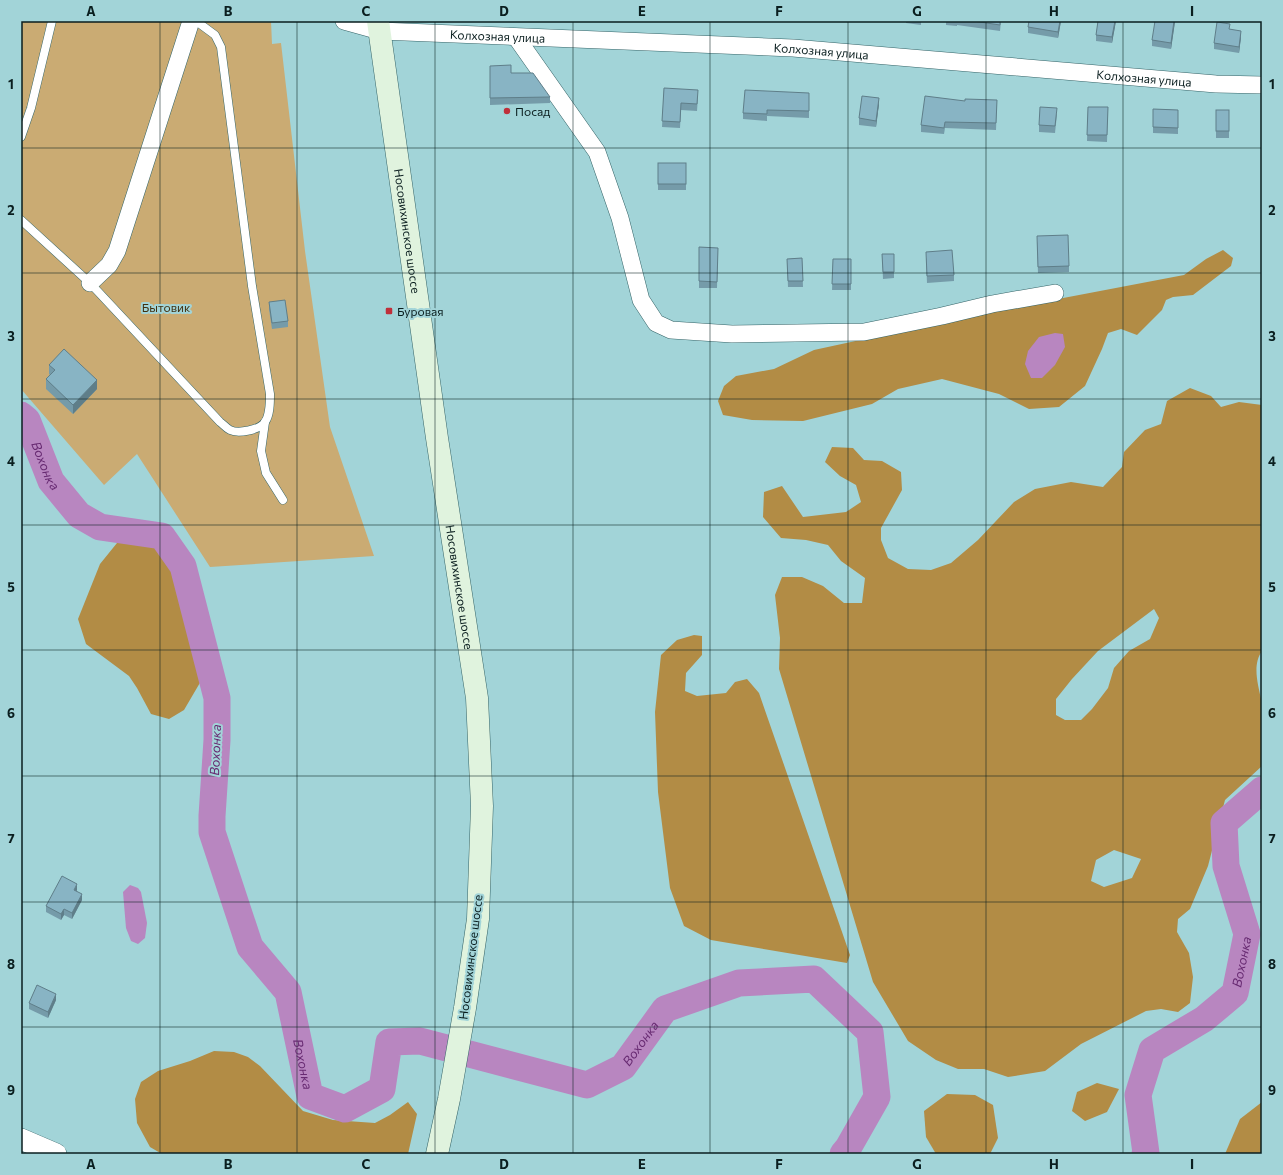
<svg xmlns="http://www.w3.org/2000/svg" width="1283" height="1175" font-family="Commissioner,sans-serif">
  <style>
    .green { fill: #caab73 }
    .forest { fill: #b28c45; fill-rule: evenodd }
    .water { fill: #b886c0 }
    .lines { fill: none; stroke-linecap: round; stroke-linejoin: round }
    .river { stroke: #b886c0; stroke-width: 27 }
    .service-casing { stroke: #356468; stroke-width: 9 }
    .minor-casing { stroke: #356468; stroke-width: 18 }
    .tertiary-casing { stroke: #356468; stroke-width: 22 }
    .secondary-casing { stroke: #356468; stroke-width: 23 }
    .service { stroke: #fff; stroke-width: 8 }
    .minor { stroke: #fff; stroke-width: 17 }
    .tertiary { stroke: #fff; stroke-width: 21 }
    .secondary { stroke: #e0f3de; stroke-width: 22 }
    .wall { fill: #759ba9 }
    .shaded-wall { fill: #5f7e89 }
    .building { fill: #88b4c4; stroke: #5f7e89 }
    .grid { fill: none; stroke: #0a1e1f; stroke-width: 1; stroke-opacity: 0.55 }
    .poi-dot { fill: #bf2f3a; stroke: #a2d4d8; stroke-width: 1.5 }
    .labels { text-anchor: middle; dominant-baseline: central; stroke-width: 4; stroke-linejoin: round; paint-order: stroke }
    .street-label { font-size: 12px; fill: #0a1e1f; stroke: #a2d4d8 }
    .poi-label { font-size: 12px; fill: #0a1e1f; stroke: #a2d4d8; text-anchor: start }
    .park-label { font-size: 12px; fill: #403010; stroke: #a2d4d8 }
    .water-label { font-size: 13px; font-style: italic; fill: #682b72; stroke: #a2d4d8 }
    .neatline { fill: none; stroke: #0a1e1f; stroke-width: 1.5 }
    .grid-label { font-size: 13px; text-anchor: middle; font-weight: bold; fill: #0a1e1f }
  </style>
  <rect width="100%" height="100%" fill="#a2d4d8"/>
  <!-- green -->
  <path class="green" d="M21 21H271L272 44 281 43 305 251 330 427 374 556 210 567 137 454 104 485 21 389Z"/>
  <!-- forest -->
  <g class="forest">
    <path d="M1223 250 1233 258 1231 266 1193 295 1173 297 1166 300 1162 310 1137 335 1121 329 1108 333 1102 349 1085 386 1059 407 1029 409 999 394 942 379 898 389 872 404 803 421 752 420 723 415 718 401 724 386 736 376 774 369 814 350 980 314 1184 275 1206 259Z"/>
    <path d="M1190 388 1211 396 1221 407 1239 402 1262 405V651C1252 665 1258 684 1261 699L1262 700V766L1225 800 1208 866 1190 909 1178 919 1177 932 1189 953 1193 977 1190 1003 1178 1012 1161 1009 1146 1011 1081 1044 1045 1071 1008 1077 984 1069H958L936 1060 908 1041 873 982 779 669 780 638 775 595 782 577H802L823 586 844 603H862L865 578 841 561 828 545 806 540 781 538 763 517 764 492 782 486 803 517 846 512 861 502 856 485 840 476 825 462 832 447 853 448 864 460 882 461 901 472 902 490 881 528V540L888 558 908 569 931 570 951 563 978 540 1014 502 1035 489 1071 482 1103 487 1122 467 1124 452 1145 430 1161 424 1167 401ZM1154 609 1159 618 1150 639 1129 651 1114 668 1108 688 1092 709 1081 720H1065L1056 715V699L1072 679 1098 651ZM1114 850 1141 859 1132 878 1104 887 1091 881 1096 860Z"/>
    <path d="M136 541 159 547 176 576 194 646 201 681 184 710 169 719 151 714 137 688 129 676 86 644 78 619 100 564 117 543Z"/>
    <path d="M694 635 702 636V655L686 673 685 691 697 696 726 693 735 682 747 679 759 693 850 955 847 963 711 940 684 926 670 888 658 792 655 712 661 655 677 640Z"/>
    <path d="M214 1051 234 1052 248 1057 260 1066 303 1111 333 1120 375 1123 390 1115 408 1102 417 1114 408 1154H162L150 1147 137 1123 135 1099 141 1082 158 1071 190 1061Z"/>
    <path d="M1097 1083 1119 1089 1107 1112 1085 1121 1072 1111 1077 1092Z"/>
    <path d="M947 1094 975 1095 993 1105 998 1138 990 1154H936L926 1137 924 1111Z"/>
    <path d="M1262 1102V1154H1225L1240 1119Z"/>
  </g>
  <!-- water -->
  <g class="water">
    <path d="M1055 333 1063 334 1065 347 1055 365 1042 378H1031L1025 364 1028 351 1039 337Z"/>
    <path d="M130 885 138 888 141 892 147 923 145 938 138 944 131 941 126 928 123 892Z"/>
  </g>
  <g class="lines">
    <!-- river -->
    <g class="river">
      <path id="s1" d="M21 415 27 420 51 481 79 515 100 527 162 536 183 566 217 698V740L212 816V832L250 947 288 992 310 1096 345 1109 382 1089 389 1042 420 1041 587 1085 623 1067 665 1009 739 983 814 979 870 1032 877 1097 848 1148 843 1154"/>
      <path id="s2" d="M1145 1154 1146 1153 1138 1095 1152 1050 1204 1019 1235 993 1247 934 1226 866 1224 823 1262 790"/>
    </g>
    <!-- service casing -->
    <g class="service-casing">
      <g id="service">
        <path d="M21 137 31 108 52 21"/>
        <path d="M21 220 90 283 220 422C223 424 226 428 230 430 238 434 260 430 265 422 270 415 270 403 270 394L252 286 221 47 215 35 196 21"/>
        <path d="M265 422 261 451 266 473 283 500"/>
      </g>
    </g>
    <!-- minor casing -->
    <g class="minor-casing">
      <g id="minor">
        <path id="s3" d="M344 21 380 31 793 48 1216 84 1262 85"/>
        <path d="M516 37 597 152 620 218 641 300 656 323 671 330 732 334 864 332 942 316 992 304 1055 293"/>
        <path d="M90 283 109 265 117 251 191 21"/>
      </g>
    </g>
    <!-- tertiary casing -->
    <g class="tertiary-casing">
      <path id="tertiary" d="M21 1139 56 1154"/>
    </g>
    <!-- secondary casing -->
    <g class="secondary-casing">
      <g id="secondary">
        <path id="s4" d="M378 21 437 438 477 698 482 806 478 919 465 1008 449 1099 437 1154"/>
      </g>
    </g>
    <!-- service -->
    <use href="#service" class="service"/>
    <!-- minor -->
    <use href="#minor" class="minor"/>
    <!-- tertiary -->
    <use href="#tertiary" class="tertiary"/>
    <!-- secondary -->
    <use href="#secondary" class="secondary"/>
  </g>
  <!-- wall -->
  <g class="wall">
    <path d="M906 21H921V25L906 23Z"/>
    <path d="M946 21H1001L1000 31 957 25V26L946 25Z"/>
    <path d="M1061 21 1058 38 1028 33V27Z"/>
    <path d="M1098 21H1116L1112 43 1096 41V35Z"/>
    <path d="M1175 21 1171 49 1152 46V40Z"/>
    <path d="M1230 29 1241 37 1239 53 1214 49V43Z"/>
    <path d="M490 66 511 73 550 97V103L490 105Z"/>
    <path d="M664 88 698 96 697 111 681 110 680 128 662 127Z"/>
    <path d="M809 93V118L767 116V121L743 119V113Z"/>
    <path d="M997 100 996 130 945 128 944 134 921 132V125L965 101Z"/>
    <path d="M879 104 876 127 859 125V118Z"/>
    <path d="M1088 107H1108L1107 142 1087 141Z"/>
    <path d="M1153 109 1178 110V134L1153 133Z"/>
    <rect x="1216" y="110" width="13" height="28"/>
    <path d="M1057 114 1055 133 1039 132V125Z"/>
    <rect x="658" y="163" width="28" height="27"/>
    <path d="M1037 242 1069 266V272L1038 273Z"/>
    <path d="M699 247 718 248 717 288H699Z"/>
    <path d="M882 254H894V278L883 279Z"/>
    <path d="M802 258 803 287H788L787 259Z"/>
    <path d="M926 258 954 275V281L927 283Z"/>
    <path d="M833 259H851V290H832Z"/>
    <path d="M269 302 288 321V327L272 329 269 309Z"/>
    <path d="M49 365 97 389 73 414 46 389V379L50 375 49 374Z"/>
    <path d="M77 890V891L82 900 72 919 64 915 61 920 46 912V906Z"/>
    <path d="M56 1000 48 1018 29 1009V1003Z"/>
  </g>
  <!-- shaded-wall -->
  <g class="shaded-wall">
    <path d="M1060 21H1061L1058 38V32Z"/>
    <path d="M1115 21H1116L1112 43V37Z"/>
    <path d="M1174 21H1175V22L1171 49V43Z"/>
    <path d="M1241 31V37L1239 53V47Z"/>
    <path d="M879 98V104L876 127V121Z"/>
    <path d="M97 380V389L73 414V405Z"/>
    <path d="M77 884V890L74 896V890Z"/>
    <path d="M82 894V900L72 919V913Z"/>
    <path d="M64 909V915L61 920V914Z"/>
    <path d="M56 994V1000L48 1018V1012Z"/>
  </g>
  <!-- building -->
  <g class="building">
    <path d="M973 21H1000V25Z"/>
    <path d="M1029 21H1060L1058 32 1028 27Z"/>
    <path d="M1098 21H1115L1112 37 1096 35Z"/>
    <path d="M1155 21H1174L1171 43 1152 40Z"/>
    <path d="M1217 22 1230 24 1229 29 1241 31 1239 47 1214 43Z"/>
    <path d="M511 65V73H533L550 97 490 98V66Z"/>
    <path d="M664 88 698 90 697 104 681 103 680 122 662 121Z"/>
    <path d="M745 90 809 93V111L767 110V114L743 113Z"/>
    <path d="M862 96 879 98 876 121 859 118Z"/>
    <path d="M925 96 965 101V99L997 100 996 123 945 122 944 128 921 125Z"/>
    <path d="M1040 107 1057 108 1055 126 1039 125Z"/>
    <path d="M1088 107H1108L1107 135H1087Z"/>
    <path d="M1153 109 1178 110V128L1153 127Z"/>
    <rect x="1216" y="110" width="13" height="21"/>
    <rect x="658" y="163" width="28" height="21"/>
    <path d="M1068 235 1069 266 1038 267 1037 236Z"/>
    <path d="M699 247 718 248 717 282 699 281Z"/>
    <path d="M952 250 954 275 927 276 926 252Z"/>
    <path d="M882 254H894V272H883Z"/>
    <path d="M802 258 803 281H788L787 259Z"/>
    <path d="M833 259H851V284H832Z"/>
    <path d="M285 300 288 321 272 323 269 302Z"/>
    <path d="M64 349 97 380 73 405 46 379 55 370 49 365Z"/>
    <path d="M62 876 77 884 74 890 82 894 72 913 64 909 61 914 46 906Z"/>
    <path d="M37 985 56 994 48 1012 29 1003Z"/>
  </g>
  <!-- grid -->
  <path class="grid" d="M160 21V1154M297 21V1154M435 21V1154M573 21V1154M710 21V1154M848 21V1154M986 21V1154M1123 21V1154M21 148H1262M21 273H1262M21 399H1262M21 525H1262M21 650H1262M21 776H1262M21 902H1262M21 1027H1262"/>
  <!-- markers -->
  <g class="poi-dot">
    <circle cx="507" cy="111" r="4"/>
    <rect x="385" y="307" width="8" height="8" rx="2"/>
  </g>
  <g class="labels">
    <!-- street labels -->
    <g class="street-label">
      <text stroke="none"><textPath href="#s3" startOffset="155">Колхозная улица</textPath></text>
      <text stroke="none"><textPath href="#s3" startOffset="479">Колхозная улица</textPath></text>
      <text stroke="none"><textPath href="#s3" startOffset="803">Колхозная улица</textPath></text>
      <text stroke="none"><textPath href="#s4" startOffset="212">Носовихинское шоссе</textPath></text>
      <text stroke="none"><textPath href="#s4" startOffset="572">Носовихинское шоссе</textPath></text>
      <text transform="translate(470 957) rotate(-83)">Носовихинское шоссе</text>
    </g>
    <!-- poi labels -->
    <g class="poi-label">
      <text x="515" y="111">Посад</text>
      <text x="397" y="311">Буровая</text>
    </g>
    <!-- park labels -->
    <g class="park-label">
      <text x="166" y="307">Бытовик</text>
    </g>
    <!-- water labels -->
    <g class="water-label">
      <text stroke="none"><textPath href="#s1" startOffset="57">Вохонка</textPath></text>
      <text transform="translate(215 750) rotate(-88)">Вохонка</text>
      <text stroke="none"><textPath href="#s2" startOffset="240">Вохонка</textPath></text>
      <text stroke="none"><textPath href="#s1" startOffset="1198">Вохонка</textPath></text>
      <text stroke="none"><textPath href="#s1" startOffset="765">Вохонка</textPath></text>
    </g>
  </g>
  <!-- border -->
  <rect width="1283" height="1175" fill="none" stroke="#a2d4d8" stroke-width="44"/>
  <rect x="22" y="22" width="1239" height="1131" class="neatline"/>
  <g class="grid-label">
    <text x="91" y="16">A</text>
    <text x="228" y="16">B</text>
    <text x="366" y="16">C</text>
    <text x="504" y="16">D</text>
    <text x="642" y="16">E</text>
    <text x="779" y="16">F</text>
    <text x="917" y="16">G</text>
    <text x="1054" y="16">H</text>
    <text x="1192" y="16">I</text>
    <text x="11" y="89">1</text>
    <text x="1272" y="89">1</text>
    <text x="11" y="215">2</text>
    <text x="1272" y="215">2</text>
    <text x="11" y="341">3</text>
    <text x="1272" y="341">3</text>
    <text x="11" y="466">4</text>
    <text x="1272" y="466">4</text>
    <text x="11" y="592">5</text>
    <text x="1272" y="592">5</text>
    <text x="11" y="718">6</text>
    <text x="1272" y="718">6</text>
    <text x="11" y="843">7</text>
    <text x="1272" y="843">7</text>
    <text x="11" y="969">8</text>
    <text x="1272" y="969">8</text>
    <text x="11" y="1095">9</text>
    <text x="1272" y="1095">9</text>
    <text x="91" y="1169">A</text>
    <text x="228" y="1169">B</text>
    <text x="366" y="1169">C</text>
    <text x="504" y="1169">D</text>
    <text x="642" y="1169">E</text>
    <text x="779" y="1169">F</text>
    <text x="917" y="1169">G</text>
    <text x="1054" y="1169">H</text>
    <text x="1192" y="1169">I</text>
  </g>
</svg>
